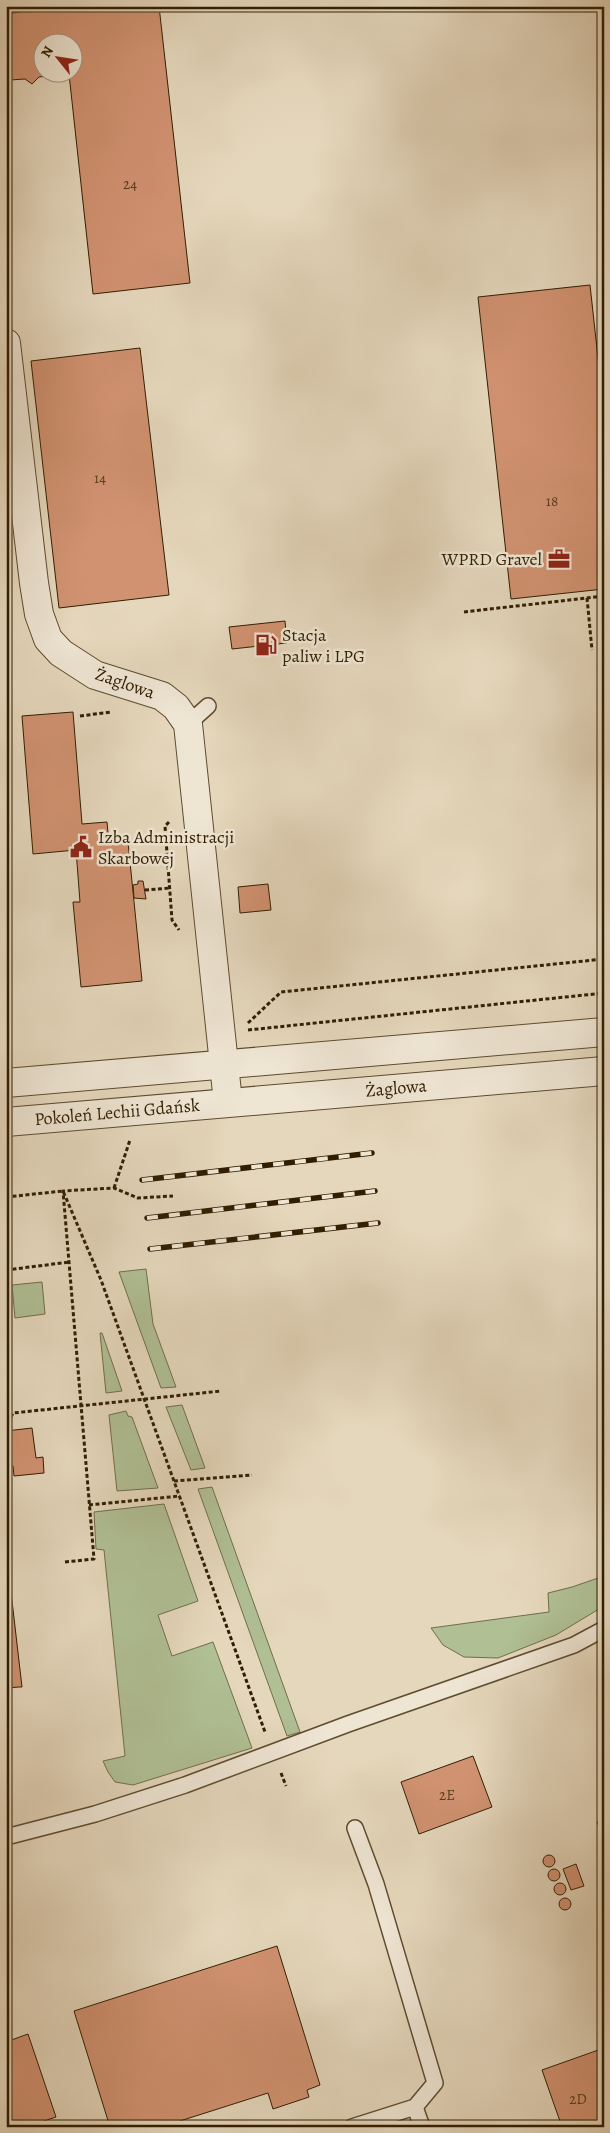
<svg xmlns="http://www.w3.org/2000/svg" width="610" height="2133" font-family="Alegreya,serif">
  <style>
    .green { fill: #b0bf94; stroke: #706e4b }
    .building { fill: #d19271; stroke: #311e02; fill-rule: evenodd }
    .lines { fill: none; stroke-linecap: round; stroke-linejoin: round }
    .service-casing { stroke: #5e4c30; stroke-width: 18 }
    .minor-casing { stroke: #5e4c30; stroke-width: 30 }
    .tertiary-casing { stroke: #5e4c30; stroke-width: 30 }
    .path { stroke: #311e02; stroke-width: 3; stroke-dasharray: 4 2.5; stroke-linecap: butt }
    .service { stroke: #eee5d3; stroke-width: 15 }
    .minor { stroke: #eee5d3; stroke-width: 28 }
    .tertiary { stroke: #eee5d3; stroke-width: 28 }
    .rail-casing { stroke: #311e02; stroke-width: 5.5 }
    .rail { stroke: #eee5d3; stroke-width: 4; stroke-dasharray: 11; stroke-linecap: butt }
    .labels { text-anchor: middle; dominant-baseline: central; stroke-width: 5; stroke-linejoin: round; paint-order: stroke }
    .number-label { font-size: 15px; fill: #593b1e }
    .poi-label { font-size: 18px; fill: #311e02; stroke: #eee5d3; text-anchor: start }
    .street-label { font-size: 18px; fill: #311e02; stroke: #eee5d3 }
  </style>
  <rect width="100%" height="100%" fill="#e5d7bc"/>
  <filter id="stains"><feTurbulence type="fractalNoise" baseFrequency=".004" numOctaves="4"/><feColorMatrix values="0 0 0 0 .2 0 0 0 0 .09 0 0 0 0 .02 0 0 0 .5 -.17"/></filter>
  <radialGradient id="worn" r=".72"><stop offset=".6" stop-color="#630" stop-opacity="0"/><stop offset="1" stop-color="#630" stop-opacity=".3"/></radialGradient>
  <!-- green -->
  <g class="green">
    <path d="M146 1269 153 1324 176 1387 161 1388 119 1272Z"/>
    <path d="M42 1282 45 1314 15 1318 12 1285Z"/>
    <path d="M100 1333H102L122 1391 106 1393Z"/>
    <path d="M182 1405 205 1468 191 1470 166 1407Z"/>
    <path d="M126 1411 128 1416 132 1417 158 1488 117 1491 109 1415Z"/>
    <path d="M212 1487 300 1732 287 1736 198 1489Z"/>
    <path d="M164 1504 198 1601 158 1615 172 1656 213 1642 252 1748 133 1785 115 1782 108 1772 103 1761 125 1756 104 1550 96 1549 94 1512Z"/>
    <path d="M604 1576V1606L599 1609 556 1635 498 1658 464 1657 443 1645 431 1628 549 1612 548 1593 572 1587Z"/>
  </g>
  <!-- building -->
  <g class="building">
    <path d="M61 6H159L190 283 93 294 69 74 39 77 32 84 25 79 10 80 6 46V14ZM42 42H72V72H42Z"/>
    <path d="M590 285 604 413V589L511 599 478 297Z"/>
    <path d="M140 348 169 595 59 608 31 361Z"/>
    <path d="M285 621 287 643 232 649 229 627Z"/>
    <path d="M73 712 82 824 107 822 109 843 128 842 142 981 81 987 73 902H80L76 850 33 854 22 716Z"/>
    <path d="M138 881H143L146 899 134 898 133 885 138 884Z"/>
    <path d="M268 884 271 910 240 913 238 887Z"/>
    <path d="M32 1428 36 1458 43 1457 44 1473 14 1476 13 1466 6 1467V1431Z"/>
    <path d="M6 1549 22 1687H19L6 1688Z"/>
    <path d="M473 1756 492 1807 419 1834 401 1782Z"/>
    <path d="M604 1820V1840L597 1822Z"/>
    <circle cx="549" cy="1861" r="6"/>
    <path d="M576 1864 584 1886 571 1890 563 1869Z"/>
    <circle cx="554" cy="1875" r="6"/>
    <circle cx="560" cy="1889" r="6"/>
    <circle cx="565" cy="1904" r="6"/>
    <path d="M277 1946 320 2085 307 2090 309 2097 273 2109 268 2093 161 2127H110L74 2011Z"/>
    <path d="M28 2034 56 2117 26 2127H6V2042Z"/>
    <path d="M604 2048V2127H562L542 2070Z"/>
  </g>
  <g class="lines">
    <!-- service casing -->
    <g class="service-casing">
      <g id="service">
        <path d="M188 724 208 706"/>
        <path d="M6 1837 95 1814 185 1785 348 1724 574 1645 604 1629"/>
        <path d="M415 2107 422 2127"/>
        <path d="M352 2127 415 2107 435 2083 376 1884 355 1828"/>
      </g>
    </g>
    <!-- minor casing -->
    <g class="minor-casing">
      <path id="minor" d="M6 343 34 583 39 614 48 639 61 653 95 675 162 696 176 707 188 724 228 1102"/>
    </g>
    <!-- tertiary casing -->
    <g class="tertiary-casing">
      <g id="tertiary">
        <path d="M6 1083 604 1032"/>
        <path d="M6 1122 604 1071"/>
      </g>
    </g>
    <!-- path -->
    <g class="path">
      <path d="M587 598 592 650"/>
      <path d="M464 612 604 596"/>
      <path d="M80 716 111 712"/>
      <path d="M169 822 165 826 172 920 179 930"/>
      <path d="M145 890 170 888"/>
      <path d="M248 1023 281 992 604 959"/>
      <path d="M248 1030 604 993"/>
      <path d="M114 1188 130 1140"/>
      <path d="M6 1197 63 1191 101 1280 265 1732"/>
      <path d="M6 1270 70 1262"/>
      <path d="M10 1430V1419L13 1413 221 1391"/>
      <path d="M174 1481 252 1475"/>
      <path d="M89 1505 180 1496"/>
      <path d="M65 1562 94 1559 63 1191 114 1188 138 1198 173 1196"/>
      <path d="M281 1773 286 1786"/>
    </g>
    <!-- service -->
    <use href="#service" class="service"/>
    <!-- minor -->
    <use href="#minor" class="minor"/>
    <!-- tertiary -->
    <use href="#tertiary" class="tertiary"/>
    <!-- rail casing -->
    <g class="rail-casing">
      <g id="rail">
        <path d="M142 1180 372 1153"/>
        <path d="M147 1218 375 1191"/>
        <path d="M150 1249 378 1223"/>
      </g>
    </g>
    <!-- rail -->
    <use href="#rail" class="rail"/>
  </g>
  <!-- icons -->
  <defs>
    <g id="office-bare" transform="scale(1.725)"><path d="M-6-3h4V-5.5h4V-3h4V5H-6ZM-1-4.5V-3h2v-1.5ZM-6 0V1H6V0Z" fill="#8f2418" stroke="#eee5d3" stroke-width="2.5" paint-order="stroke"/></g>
    <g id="fuel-bare" transform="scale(1.725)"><path d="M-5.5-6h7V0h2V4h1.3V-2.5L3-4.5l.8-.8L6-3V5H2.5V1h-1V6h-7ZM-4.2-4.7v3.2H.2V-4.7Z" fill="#8f2418" stroke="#eee5d3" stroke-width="2.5" paint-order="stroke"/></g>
    <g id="civic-bare" transform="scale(1.725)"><path d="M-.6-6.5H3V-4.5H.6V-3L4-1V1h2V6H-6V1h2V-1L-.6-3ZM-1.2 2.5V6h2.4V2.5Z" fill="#8f2418" stroke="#eee5d3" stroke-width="2.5" paint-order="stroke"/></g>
  </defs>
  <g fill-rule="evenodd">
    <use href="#office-bare" x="559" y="559"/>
    <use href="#fuel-bare" x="266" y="645"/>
    <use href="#civic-bare" x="81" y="847"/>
  </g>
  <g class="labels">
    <!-- number labels -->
    <g class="number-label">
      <text x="130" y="184">24</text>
      <text x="100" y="478">14</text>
      <text x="552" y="501">18</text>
      <text x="447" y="1795">2E</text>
      <text x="578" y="2099">2D</text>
    </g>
    <!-- poi labels -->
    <g class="poi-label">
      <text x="542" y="559" text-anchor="end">WPRD Gravel</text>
      <text x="282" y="635">Stacja<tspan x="282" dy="21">paliw i LPG</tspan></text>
      <text x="98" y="837">Izba Administracji<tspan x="98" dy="21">Skarbowej</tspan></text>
    </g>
    <!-- street labels -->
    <g class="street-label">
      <text transform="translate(125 683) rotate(19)">Żaglowa</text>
      <text transform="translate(396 1088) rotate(-5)">Żaglowa</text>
      <text transform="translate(117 1112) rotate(-5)">Pokoleń Lechii Gdańsk</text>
    </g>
  </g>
  <!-- margin -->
  <rect width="610" height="2133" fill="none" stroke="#e5d7bc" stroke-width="25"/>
  <rect x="8" y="8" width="595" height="2118" fill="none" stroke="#311e02" stroke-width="2.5"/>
  <rect x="12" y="12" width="585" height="2108" fill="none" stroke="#311e02"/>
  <!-- north arrow -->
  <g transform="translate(58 58) rotate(300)"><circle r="24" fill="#eee5d3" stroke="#a2957f"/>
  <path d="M0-4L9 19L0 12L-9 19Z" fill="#8f2418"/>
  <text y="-8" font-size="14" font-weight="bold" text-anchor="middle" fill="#311e02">N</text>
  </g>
  <rect width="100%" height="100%" filter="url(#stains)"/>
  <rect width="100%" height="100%" fill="url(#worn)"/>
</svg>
